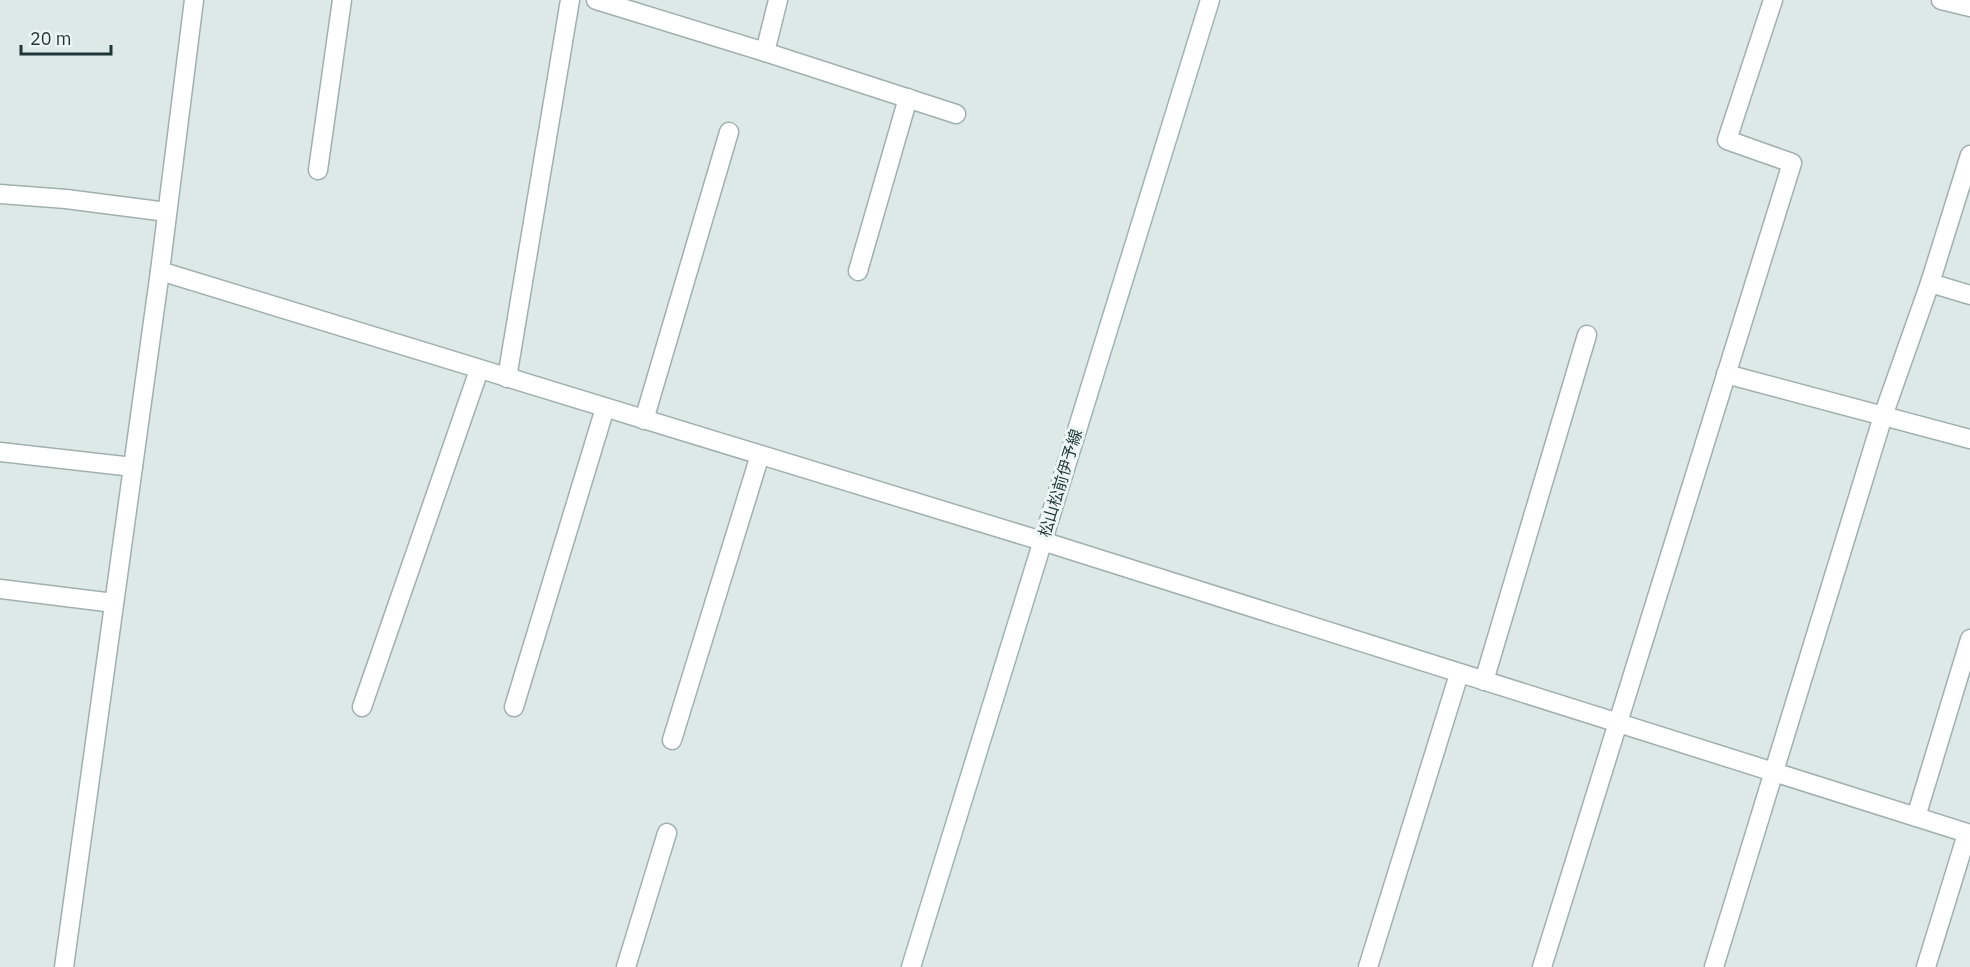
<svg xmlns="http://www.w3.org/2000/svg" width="1970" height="967" font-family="'IBM Plex Sans','Noto Sans JP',sans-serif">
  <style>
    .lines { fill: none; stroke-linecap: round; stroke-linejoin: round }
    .street-casing { stroke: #a0b0af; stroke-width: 21 }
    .secondary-casing { stroke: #9db4b3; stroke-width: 21 }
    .street { stroke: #fff; stroke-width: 18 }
    .secondary { stroke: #fff; stroke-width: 18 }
    .labels { text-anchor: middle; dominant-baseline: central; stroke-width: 6; stroke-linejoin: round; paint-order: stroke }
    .street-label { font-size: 16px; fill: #1f3638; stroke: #edf6f4 }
  </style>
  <rect width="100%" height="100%" fill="#dde9e7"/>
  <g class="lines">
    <!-- street casing -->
    <g class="street-casing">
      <g id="street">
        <path d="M596 0 765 52 956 114"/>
        <path d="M1941 0 1970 7"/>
        <path d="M765 52 778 0"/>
        <path d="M318 170 342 0"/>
        <path d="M0 194 66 199 167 212"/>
        <path d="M160 271 1042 541 1970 834"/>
        <path d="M858 271 908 98"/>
        <path d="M1930 283 1970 295"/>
        <path d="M1726 374 1970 439"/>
        <path d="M507 378 570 0"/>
        <path d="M644 420 729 132"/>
        <path d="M0 452 133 467"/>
        <path d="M0 589 114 603"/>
        <path d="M1484 681 1587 335"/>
        <path d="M362 707 479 370"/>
        <path d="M514 707 605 408"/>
        <path d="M672 740 760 455"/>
        <path d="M1916 817 1970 639"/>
        <path d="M64 967 160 271 194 0"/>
        <path d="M626 967 667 833"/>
        <path d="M1368 967 1459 674"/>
        <path d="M1542 967 1792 163 1727 140 1773 0"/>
        <path d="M1714 967 1883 416 1930 283 1970 155"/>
        <path d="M1926 967 1967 834"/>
      </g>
    </g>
    <!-- secondary casing -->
    <g class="secondary-casing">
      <path id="secondary" d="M911 967 1210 0"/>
    </g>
    <!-- street -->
    <use href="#street" class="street"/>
    <!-- secondary -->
    <use href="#secondary" class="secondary"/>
  </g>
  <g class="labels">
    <!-- street labels -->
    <g class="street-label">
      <text transform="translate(1060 483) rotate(-73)">松山松前伊予線</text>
    </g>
  </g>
  <!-- scale -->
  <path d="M21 45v9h90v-9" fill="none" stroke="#1f3638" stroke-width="3"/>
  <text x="30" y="45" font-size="18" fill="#1f3638" stroke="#edf6f4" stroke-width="4.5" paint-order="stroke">20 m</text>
</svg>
